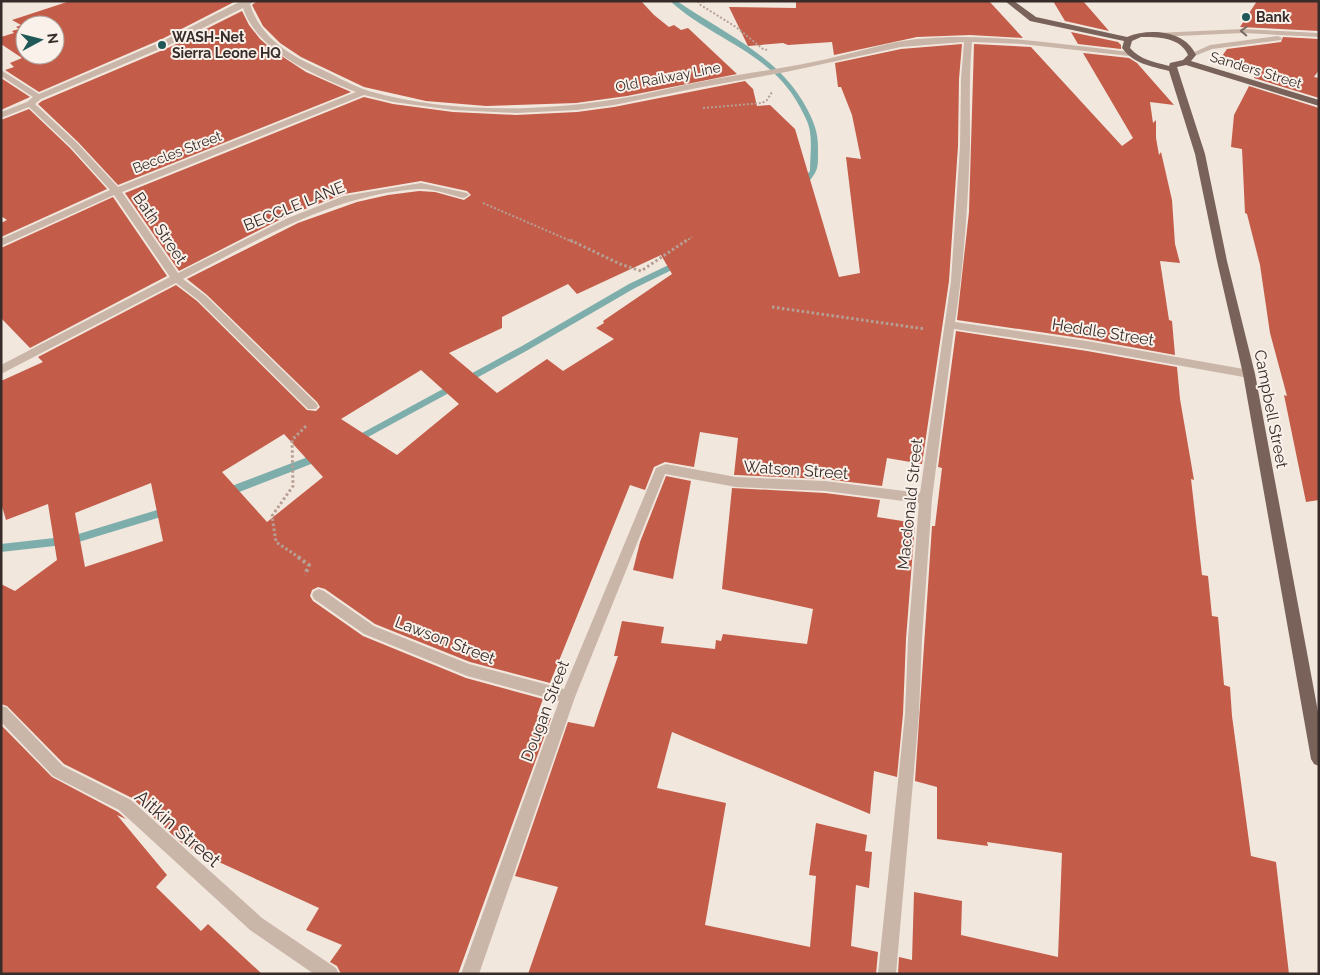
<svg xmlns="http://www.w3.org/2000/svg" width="1320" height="975" font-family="Raleway,sans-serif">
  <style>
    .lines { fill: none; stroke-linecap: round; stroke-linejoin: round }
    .stream { fill: #7daeac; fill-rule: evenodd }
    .building { fill: #c35d4a; fill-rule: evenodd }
    .path-far2 { stroke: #b69f94; stroke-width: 2; stroke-dasharray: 2 2; stroke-linecap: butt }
    .path-far1 { stroke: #b69f94; stroke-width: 3; stroke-dasharray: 2.5 2.5; stroke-linecap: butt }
    .path { stroke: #b69f94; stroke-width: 4; stroke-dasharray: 3 3; stroke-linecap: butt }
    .minor { fill: #cab6a9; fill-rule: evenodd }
    .major { fill: #79625a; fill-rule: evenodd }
    .oneway { stroke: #796a63 }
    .poi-dot { fill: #1f5857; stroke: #f9f1ea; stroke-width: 2 }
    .labels { text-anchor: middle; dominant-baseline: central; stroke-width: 4; stroke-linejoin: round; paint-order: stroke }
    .far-poi-label { font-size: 14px; font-weight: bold; fill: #372c29; stroke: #f9f1ea; text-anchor: start }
    .far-street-label { font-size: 14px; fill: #372c29; stroke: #f9f1ea }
    .street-label { font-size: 16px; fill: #372c29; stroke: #f9f1ea }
    .near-street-label { font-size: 19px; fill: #372c29; stroke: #f9f1ea }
  </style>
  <rect width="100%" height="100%" fill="#f2e7dd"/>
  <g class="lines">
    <!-- stream -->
    <g class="stream">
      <path d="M670 1H677C723 33 779 56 806 107 813 120 818 131 818 147 818 171 819 169 804 188H801L797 186 810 171C810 158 812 145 810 132 809 123 804 115 800 107 771 52 713 40 670 1Z"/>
      <path d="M679 260 683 263 682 265 635 288 528 350 357 443H351L349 441 351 439 522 346 629 284Z"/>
      <path d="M321 452 324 453 326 456 324 459 229 496H221L220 493 221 490Z"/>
      <path d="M170 506 174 507 175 510 174 513 72 544 1 552V544L72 536Z"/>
    </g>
  </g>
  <!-- building -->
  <g class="building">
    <path d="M70 1H236L162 39 39 92 5 70 14 67 10 63 22 58 1 44V37L14 33 12 31 19 29 16 27 21 25 12 20ZM25 25H55V55H25Z"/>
    <path d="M257 1H641L654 15 669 27 674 25 681 30 688 28 737 74 627 96 576 103 486 106 426 101 364 87 301 57 280 43 263 26 252 5Z"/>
    <path d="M796 1H989L1023 38 970 35 917 37 834 55 832 42 788 45 783 43 748 46 729 7 796 8Z"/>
    <path d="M1053 1H1083L1109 31 1065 21Z"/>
    <path d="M1257 1H1319V31L1240 27Z"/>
    <path d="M242 11 249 25 260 39 274 51 306 72 351 92 118 185 78 142 38 104 42 101 170 47Z"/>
    <path d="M1071 32 1118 42 1121 45V49L1078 44Z"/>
    <path d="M1283 37 1319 39V70L1314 77 1319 78V98L1254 78 1258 71 1220 59 1227 49 1281 42Z"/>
    <path d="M962 44 959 79 958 146 949 281 922 464 887 458 882 486 825 479 736 475H734L738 438 700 432 694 467 665 462 654 467 645 490 630 485 550 683 470 662 375 624 325 589 318 587 312 590 310 596 313 601 363 636 466 678 543 699 537 715 551 718 458 974H341L337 966 330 962 342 945 306 930 319 908 197 852 193 848 192 849 185 846 132 798 64 764 7 706 1 704V584L15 591 57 560 48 504 6 520 1 503V381L43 362 38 357 176 285 197 301 307 410 316 411 320 407 317 402 207 295 187 279 298 223 357 202 388 195 419 191 435 192 464 200 471 195 467 191 421 181 344 194 287 216 179 271 125 193 364 97 393 104 453 112 516 115 577 112 614 107 745 81 753 89 757 106 770 105 795 129 839 277 860 273 846 157 861 159 852 115 841 87H838L835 63 901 49ZM661 255 672 274 603 321 604 323 596 328 614 339 563 371 547 359 497 393 449 353 502 328V317L568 284 577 294ZM421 370 459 404 397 455 341 419ZM284 434 323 477 267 522 222 472ZM151 483 163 541 85 567 75 513Z"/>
    <path d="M974 44 1031 47 1122 146 1133 138 1083 53 1129 58 1137 63 1174 105 1150 102 1153 123 1156 120V138L1159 155 1161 152 1172 200 1175 244 1180 263 1160 261 1169 320 1172 321 1175 355 1087 339 957 320 969 212Z"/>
    <path d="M1 78 30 97 1 110Z"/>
    <path d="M1249 86 1319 108V500L1306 502 1284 395 1287 396 1270 333 1260 265 1247 214 1245 213 1242 149 1231 147 1234 115Z"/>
    <path d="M29 109 70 148 107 189 1 237V223L7 220 1 216V120Z"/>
    <path d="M113 197 167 276 30 348 1 318V248Z"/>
    <path d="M956 331 1087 351 1177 367 1180 399 1194 480 1191 479 1202 575 1208 576 1212 616 1218 617 1224 685 1230 687 1232 716 1251 856 1276 862 1289 974H898L899 957 912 960 914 892 962 901 961 935 1058 957 1062 853 987 842 988 846 937 839V787L915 781 932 526H935L942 468 938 467Z"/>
    <path d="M666 476 691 481 673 579 633 570 640 542Z"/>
    <path d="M732 488 825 493 880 500 877 517 915 523 906 639 903 714 897 777 874 771 870 814 672 732 657 788 726 803 705 925 810 947 816 876 809 875 816 823 867 835 865 851 872 852 869 888 856 885 851 946 878 952 876 974H528L558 887 515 876 568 722 594 727 618 656H614L622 621 664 627 661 643 715 649 716 640 721 641 723 634 807 644 813 609 722 589Z"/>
    <path d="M1 725 52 777 118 812 126 819 117 815 167 875 156 887 201 931 208 924 262 974H1Z"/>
  </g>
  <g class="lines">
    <!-- path-far2 -->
    <g class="path-far2">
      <path d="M698 1 699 4 736 27 763 49 767 50"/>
      <path d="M702 1 704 2"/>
      <path d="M703 108 762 103 767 100 772 92"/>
      <path d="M483 203 573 242"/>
      <path d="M685 242 692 237"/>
    </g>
    <!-- path-far1 -->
    <g class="path-far1">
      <path d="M570 240 620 264 641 271 687 240"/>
      <path d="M772 307 925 329"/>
      <path d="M300 558 276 542 272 516 293 486 292 440 307 425"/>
    </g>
    <!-- path -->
    <path class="path" d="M298 557 309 565 305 575"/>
    <!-- minor -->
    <g class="minor">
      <path d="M241 1H255L250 4C261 39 291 56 323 70 338 77 353 86 369 91 441 112 531 112 604 101 635 97 665 89 695 83 734 75 774 70 813 62 848 55 882 43 917 39 988 32 1058 44 1129 52L1133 54 1129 56 1022 44 972 42C969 76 970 111 970 146 968 204 964 264 955 322L1087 341 1249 370 1255 374 1249 378 1087 349 954 329 932 499 922 639 919 714 896 974H878L905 714 908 639 919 503 825 491 736 487 665 474 575 697 479 974H461L559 701 467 676 364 634 314 599 312 595 314 591 319 589 324 591 374 626 469 664 564 689 656 468 666 464 736 477 825 481 920 493 951 281 960 146 961 79 964 42 901 47 786 72 697 88 614 105 577 110 516 113 453 110 393 102 364 95 122 192 178 273 288 218 344 196 421 183 467 193 469 195 464 198C450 195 433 188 419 189 334 194 258 240 183 279L206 296 316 403 318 406 316 409H308L198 300 176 283 1 374V365L170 277 114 195 1 246V239L110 190 71 147 29 107 1 118V112L27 102 33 97 1 76V70L39 94 163 41ZM243 8C257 52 317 76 356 92L118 187 77 143 35 104 41 99 169 45Z"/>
      <path d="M1243 29 1319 33V37L1243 33 1156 37 1152 35 1156 33Z"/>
      <path d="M1278 36 1282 38 1281 40 1212 49 1192 57 1188 55 1210 45Z"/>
      <path d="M1 706 6 707 63 766 131 800 262 918 336 968 339 974H314L250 930 119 810 53 776 1 722Z"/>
    </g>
    <!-- major -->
    <path class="major" d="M1005 1H1014L1036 17 1127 37C1149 28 1185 30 1196 55L1191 61 1319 100V106L1186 65 1177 67 1205 154 1227 261 1255 374 1319 717V766L1314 764 1311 759 1243 374 1217 261 1195 154 1169 71C1151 66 1134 64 1122 48L1124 41 1030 21ZM1141 37C1158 37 1180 37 1188 55L1183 60 1170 63 1169 66C1155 62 1140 60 1130 48L1132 41Z"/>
  </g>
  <!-- one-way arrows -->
  <defs><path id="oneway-chevron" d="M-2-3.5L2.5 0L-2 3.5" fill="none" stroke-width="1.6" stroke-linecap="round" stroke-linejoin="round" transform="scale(1.25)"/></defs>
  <use class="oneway" href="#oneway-chevron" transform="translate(1244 31) rotate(-178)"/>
  <!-- markers -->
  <g class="poi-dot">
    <circle cx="1246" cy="17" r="5"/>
    <circle cx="162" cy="45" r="5"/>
  </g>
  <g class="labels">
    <!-- far-poi labels -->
    <g class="far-poi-label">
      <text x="1256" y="17">Bank</text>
      <text x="172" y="37">WASH-Net<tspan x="172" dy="16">Sierra Leone HQ</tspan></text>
    </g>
    <!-- far-street labels -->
    <g class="far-street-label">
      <text transform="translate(1256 70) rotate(17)">Sanders Street</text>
      <text transform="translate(668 77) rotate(-11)">Old Railway Line</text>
      <text transform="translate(177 152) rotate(-21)">Beccles Street</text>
    </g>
    <!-- street labels -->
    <g class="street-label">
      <text transform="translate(294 206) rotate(-22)">BECCLE LANE</text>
      <text transform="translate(160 228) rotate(56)">Bath Street</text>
      <text transform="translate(1103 332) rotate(9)">Heddle Street</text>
      <text transform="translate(1271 409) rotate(79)">Campbell Street</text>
      <text transform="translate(796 470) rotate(4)">Watson Street</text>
      <text transform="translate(910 504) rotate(-84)">Macdonald Street</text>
      <text transform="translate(445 640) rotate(21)">Lawson Street</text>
      <text transform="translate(545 711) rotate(-69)">Dougan Street</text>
    </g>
    <!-- near-street labels -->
    <g class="near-street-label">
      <text transform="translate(178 828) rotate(41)">Aitkin Street</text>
    </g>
  </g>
  <!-- border -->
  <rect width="1320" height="975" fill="none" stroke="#372c29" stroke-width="5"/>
  <!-- north arrow -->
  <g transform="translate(40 40) rotate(83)"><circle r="24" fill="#f9f1ea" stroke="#aba29d"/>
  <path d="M0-4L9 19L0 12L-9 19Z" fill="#1f5857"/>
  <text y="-8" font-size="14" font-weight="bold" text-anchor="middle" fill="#372c29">N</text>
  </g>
</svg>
